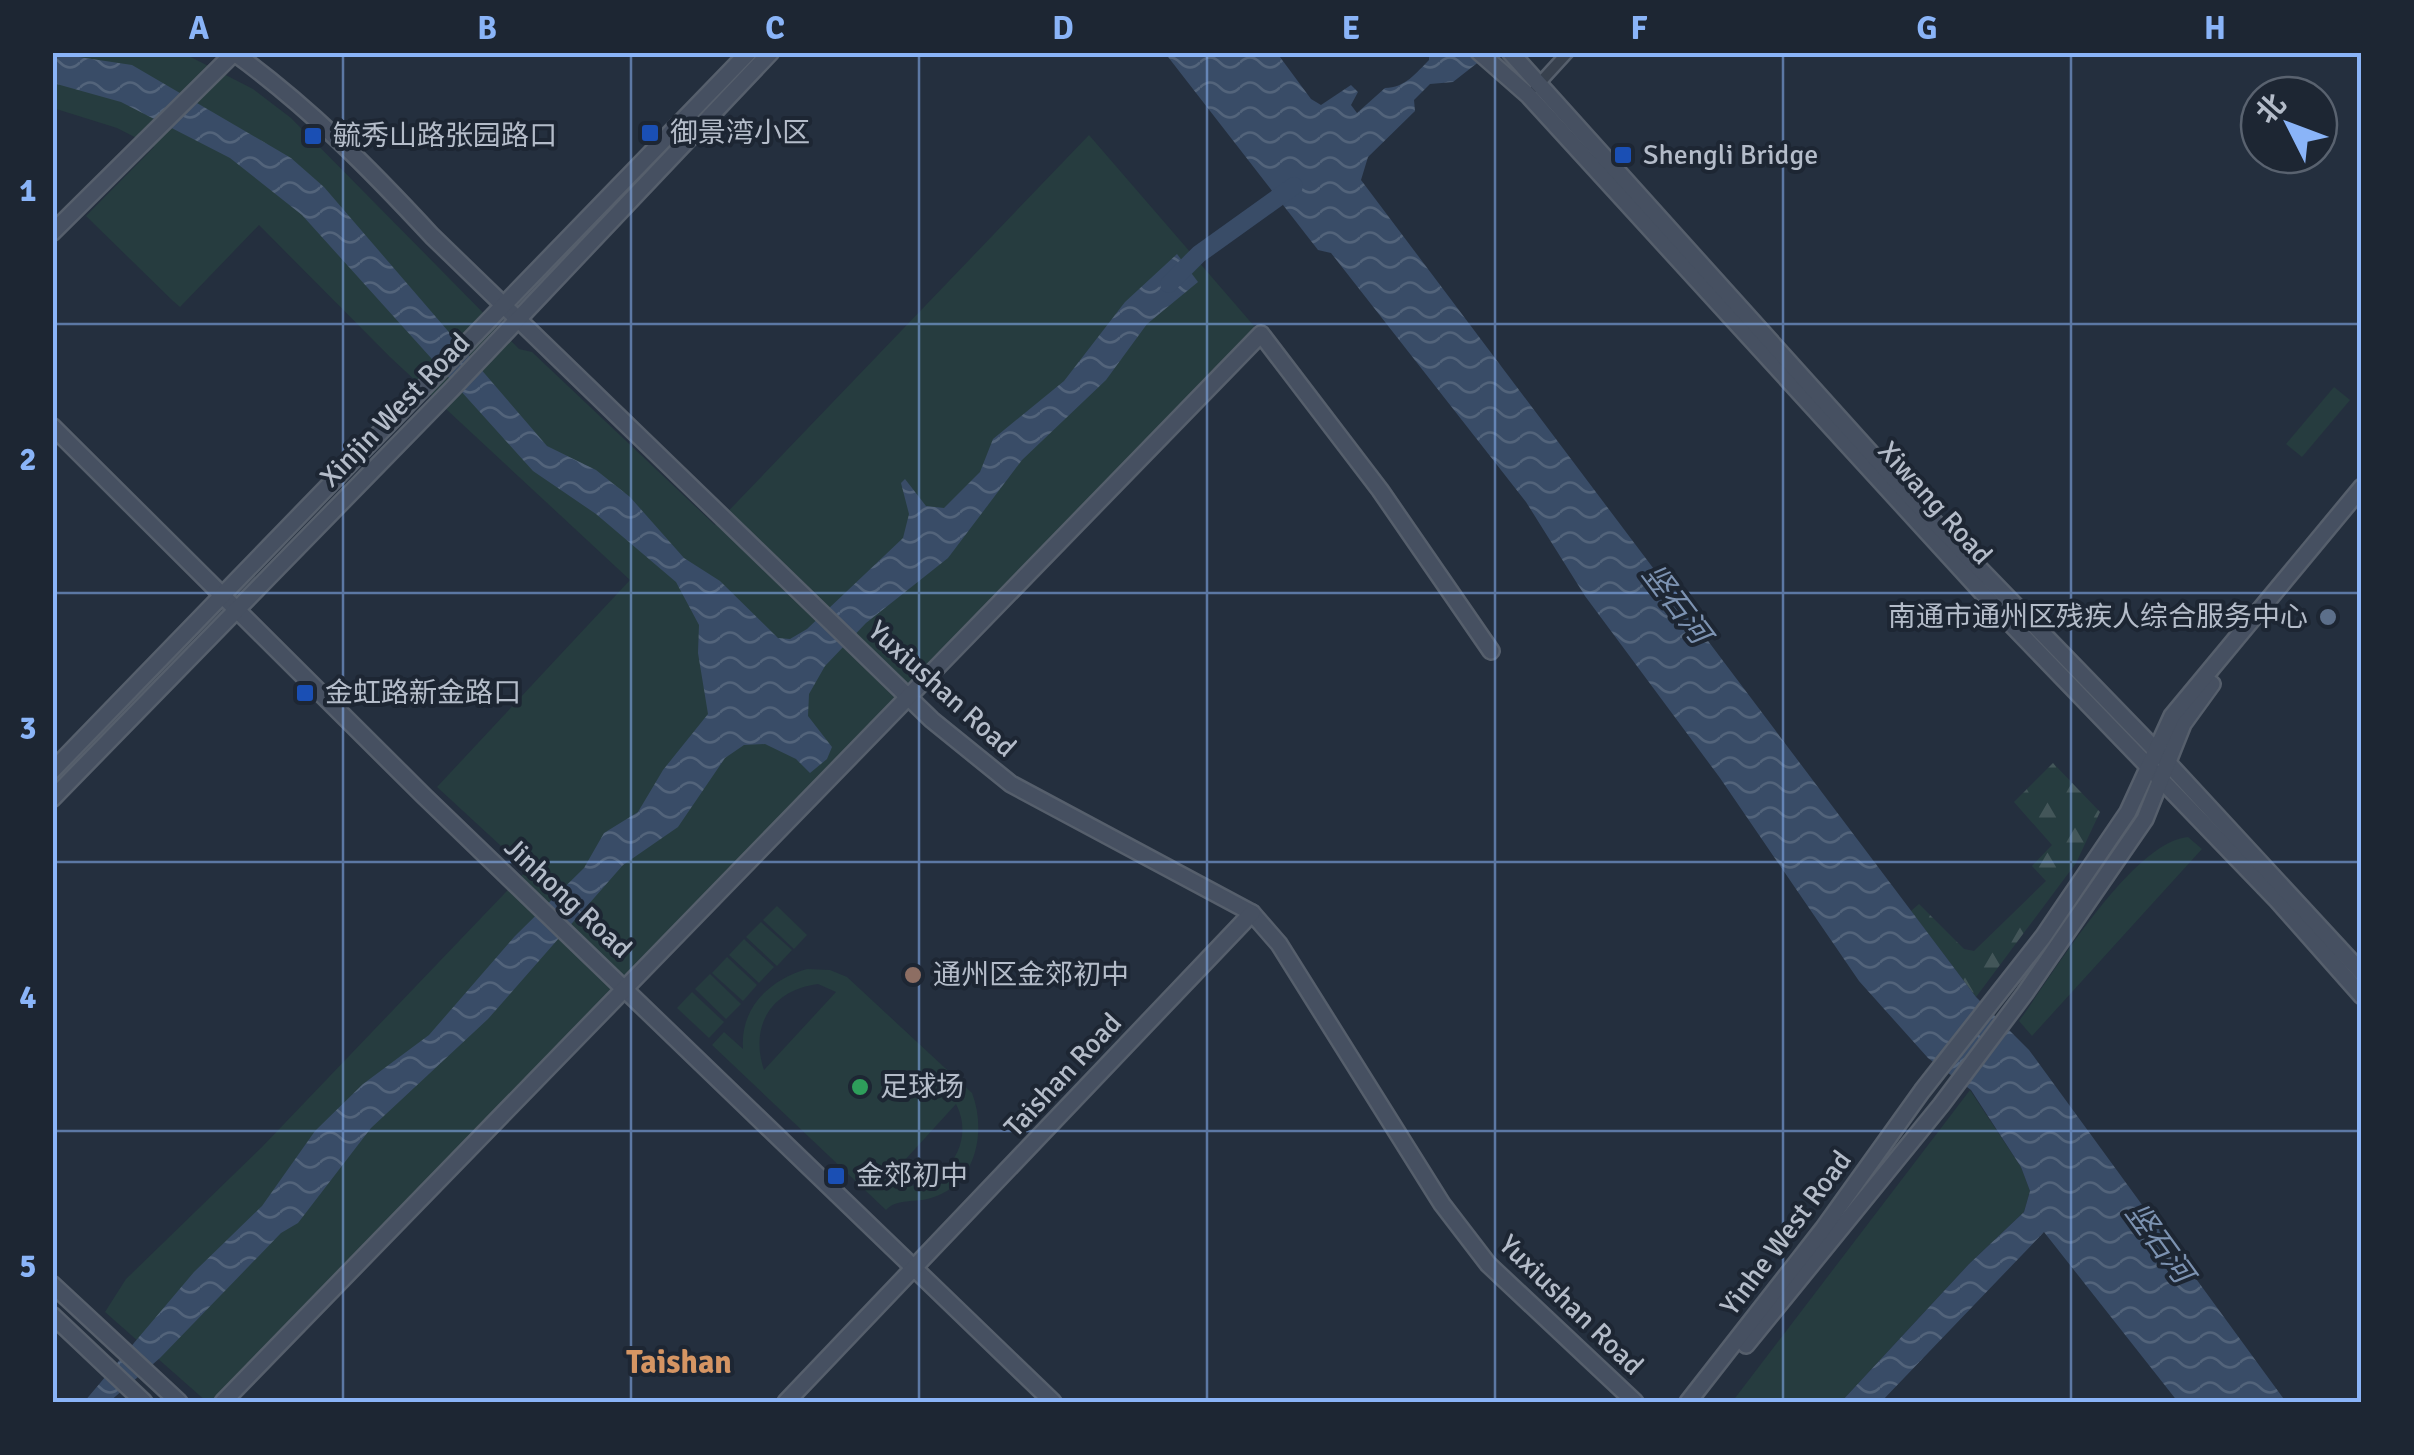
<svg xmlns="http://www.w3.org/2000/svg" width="2414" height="1455" font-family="Signika,'Noto Sans SC',sans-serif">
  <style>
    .green { fill: #263c3f; fill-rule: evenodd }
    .forest { fill: url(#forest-firs) }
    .water { fill: url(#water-waves) }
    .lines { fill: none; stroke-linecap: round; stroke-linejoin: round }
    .river { stroke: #394c67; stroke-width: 18 }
    .street-casing { stroke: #565f6c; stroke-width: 15 }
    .secondary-casing { stroke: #565f6c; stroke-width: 20 }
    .street { stroke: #38414e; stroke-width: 10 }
    .secondary { stroke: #465061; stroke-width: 15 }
    .grid { fill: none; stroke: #8ab4f8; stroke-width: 2.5; stroke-opacity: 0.55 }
    .transit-dot { fill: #1a4fb4; stroke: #1d2633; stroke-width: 4 }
    .service-dot { fill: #5c6f8a; stroke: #1d2633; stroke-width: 4 }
    .education-dot { fill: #8d6e63; stroke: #1d2633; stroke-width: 4 }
    .leisure-dot { fill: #2e9e5b; stroke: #1d2633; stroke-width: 4 }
    .labels { text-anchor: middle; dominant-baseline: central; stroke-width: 8; stroke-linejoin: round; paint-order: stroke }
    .poi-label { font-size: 28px; fill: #b4bcc9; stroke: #1d2633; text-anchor: start }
    .street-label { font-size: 28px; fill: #b4bcc9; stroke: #1d2633 }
    .water-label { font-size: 30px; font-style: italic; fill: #7c92b1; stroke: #1d2633 }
    .quarter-label { font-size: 32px; font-weight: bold; fill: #d59563; stroke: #1d2633 }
    .neatline { fill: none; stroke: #8ab4f8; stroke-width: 4 }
    .grid-label { font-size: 32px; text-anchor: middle; font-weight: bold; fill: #8ab4f8 }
  </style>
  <defs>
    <pattern id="forest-firs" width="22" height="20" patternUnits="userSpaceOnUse" patternTransform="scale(2.5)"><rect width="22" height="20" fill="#263c3f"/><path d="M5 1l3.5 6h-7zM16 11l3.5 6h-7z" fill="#435659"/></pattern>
    <pattern id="water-waves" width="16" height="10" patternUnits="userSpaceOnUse" patternTransform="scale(2.5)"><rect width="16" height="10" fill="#394c67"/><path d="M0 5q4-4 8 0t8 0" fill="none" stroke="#53647b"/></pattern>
  </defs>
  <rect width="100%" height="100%" fill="#242f3e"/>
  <!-- green -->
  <g class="green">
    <path d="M53 53H183L253 89 291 118 519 349 532 352 715 525 1089 135 1261 334 223 1402H207L105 1312 126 1279 262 1147 527 870 437 787 630 580 390 357 259 225 180 307 173 301 86 216 154 147 117 128 53 108Z"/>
    <path d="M2334 387 2350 400 2302 457 2286 444Z"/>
    <path d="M2188 837 2202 849 2032 1036 2019 1021C2053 974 2132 842 2188 837Z"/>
    <path d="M777 906 807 935 794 949 763 920Z"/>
    <path d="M761 922 792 950 777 966 746 937Z"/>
    <path d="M744 939 774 967 759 983 729 955Z"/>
    <path d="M727 957 757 985 743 1001 712 973Z"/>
    <path d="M807 969 830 970 847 977 972 1093C987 1132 976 1185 931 1198 916 1203 897 1198 886 1210L712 1045 724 1032 743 1049C740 1008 769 980 807 969ZM818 984 836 992 764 1070C749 1025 772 990 818 984ZM956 1104C980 1150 932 1201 884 1183Z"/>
    <path d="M710 974 741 1004 726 1019 695 989Z"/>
    <path d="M692 992 724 1022 709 1038 677 1008Z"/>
    <path d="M1970 1090 2021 1167 2030 1191 2024 1212 1969 1264 1841 1402H1732Z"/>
  </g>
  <!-- forest -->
  <path class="forest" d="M2053 763 2100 812 2076 863 1976 997 1911 911 1919 904 1964 949 1974 951 2046 881 2032 866 2052 845 2014 802Z"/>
  <!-- water -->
  <g class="water">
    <path d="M52 53 132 65 291 158 324 187 547 446 596 470 630 497 684 558 720 581 778 638 790 639 807 629 903 538 909 514 901 483 905 479 926 506 944 508 980 472 993 439 1064 381 1125 302 1177 254 1198 282 1147 324 1106 380 1022 460 948 558 866 623 825 666 809 694 808 716 832 747 827 759 810 773 796 759 765 744 744 745 725 758 678 827 623 865 488 1019 371 1128 298 1223 281 1233 160 1358 109 1402H84L194 1272 262 1206 315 1131 363 1084 429 1035 515 936 584 868 604 833 638 812 663 770 708 714 698 653 699 625 676 582 596 514 533 471 302 215 230 158 121 102 53 83Z"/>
    <path d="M1165 53H1277L1311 99 1321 105 1351 85 1358 92 1351 105 1357 113 1385 88C1405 88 1416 73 1429 60V53H1490L1453 82 1430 84 1414 100 1415 111 1368 157 1361 180 1976 997 2029 1050 2286 1402H2178L2044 1232 1881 1402H1841L1969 1264 2024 1212 2030 1191 2021 1167 1971 1090 1928 1058 1859 981 1720 778 1585 596 1526 502 1331 253 1318 250Z"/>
  </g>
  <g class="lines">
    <!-- river -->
    <path class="river" d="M1169 284 1199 254 1294 186"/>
    <!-- street casing -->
    <g class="street-casing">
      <path id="street" d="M1536 87 1568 52"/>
    </g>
    <!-- secondary casing -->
    <g class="secondary-casing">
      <g id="secondary">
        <path d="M233 52C308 106 370 169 432 236L932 720 1011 784 1252 913 1279 944 1442 1204 1488 1264 1635 1402"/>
        <path d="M1479 52 1528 95 2011 624 2277 900 2362 996"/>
        <path d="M1510 52 1914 501 2168 763 2362 973"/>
        <path d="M52 233 234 53"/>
        <path d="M52 426 424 796 1053 1402"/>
        <path d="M52 771 749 52"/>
        <path d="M52 799 452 389 771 52"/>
        <path d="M52 1284 179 1402"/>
        <path d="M52 1315 144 1402"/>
        <path d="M1746 1345 1941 1105 2025 993 2145 819 2183 724 2212 684"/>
        <path d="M223 1402 1261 334 1380 490 1491 651"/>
        <path d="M786 1402 1252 913"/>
        <path d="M1688 1402 1823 1229 1922 1091 2043 937 2128 812 2172 716 2362 487"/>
      </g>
    </g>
    <!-- street -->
    <use href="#street" class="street"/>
    <!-- secondary -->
    <use href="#secondary" class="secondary"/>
  </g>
  <!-- grid -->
  <path class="grid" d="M343 52V1402M631 52V1402M919 52V1402M1207 52V1402M1495 52V1402M1783 52V1402M2071 52V1402M52 324H2362M52 593H2362M52 862H2362M52 1131H2362"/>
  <!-- markers -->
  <g class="transit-dot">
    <rect x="640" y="123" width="20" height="20" rx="5"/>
    <rect x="303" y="126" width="20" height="20" rx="5"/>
    <rect x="1613" y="145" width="20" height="20" rx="5"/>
    <rect x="295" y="683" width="20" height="20" rx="5"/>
    <rect x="826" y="1166" width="20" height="20" rx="5"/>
  </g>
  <circle class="service-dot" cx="2328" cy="617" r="10"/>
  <circle class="education-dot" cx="913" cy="975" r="10"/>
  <circle class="leisure-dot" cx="860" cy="1087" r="10"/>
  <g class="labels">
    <!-- poi labels -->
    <g class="poi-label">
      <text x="670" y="133">御景湾小区</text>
      <text x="333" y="136">毓秀山路张园路口</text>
      <text x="1643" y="155">Shengli Bridge</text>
      <text x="2308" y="617" text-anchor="end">南通市通州区残疾人综合服务中心</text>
      <text x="325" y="693">金虹路新金路口</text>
      <text x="933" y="975">通州区金郊初中</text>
      <text x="880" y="1087">足球场</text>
      <text x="856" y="1176">金郊初中</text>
    </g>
    <!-- street labels -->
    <g class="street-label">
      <text transform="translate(395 410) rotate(-46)">Xinjin West Road</text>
      <text transform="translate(1935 503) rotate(48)">Xiwang Road</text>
      <text transform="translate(942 689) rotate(42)">Yuxiushan Road</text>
      <text transform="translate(568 898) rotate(43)">Jinhong Road</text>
      <text transform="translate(1063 1075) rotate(-47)">Taishan Road</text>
      <text transform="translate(1786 1233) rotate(-53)">Yinhe West Road</text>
      <text transform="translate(1571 1305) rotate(44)">Yuxiushan Road</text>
    </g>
    <!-- water labels -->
    <g class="water-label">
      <text transform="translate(1676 604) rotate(53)">竖石河</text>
      <text transform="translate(2159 1243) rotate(54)">竖石河</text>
    </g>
    <!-- quarter labels -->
    <g class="quarter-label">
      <text x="679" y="1362">Taishan</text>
    </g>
  </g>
  <!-- border -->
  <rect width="2414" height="1455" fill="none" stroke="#1d2633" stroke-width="110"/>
  <!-- north arrow -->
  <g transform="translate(2289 125) rotate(312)"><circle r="48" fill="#1d2633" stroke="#59626f" stroke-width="2.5"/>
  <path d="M0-8L18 38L0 25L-18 38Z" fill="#8ab4f8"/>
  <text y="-15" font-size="28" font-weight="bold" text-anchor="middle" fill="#b4bcc9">北</text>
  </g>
  <rect x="55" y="55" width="2304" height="1345" class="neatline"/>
  <g class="grid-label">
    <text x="199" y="39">A</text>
    <text x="487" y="39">B</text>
    <text x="775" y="39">C</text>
    <text x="1063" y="39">D</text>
    <text x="1351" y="39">E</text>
    <text x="1639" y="39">F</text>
    <text x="1927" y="39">G</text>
    <text x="2215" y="39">H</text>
    <text x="28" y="201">1</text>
    <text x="28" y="470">2</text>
    <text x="28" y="739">3</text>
    <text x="28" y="1008">4</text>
    <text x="28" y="1277">5</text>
  </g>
</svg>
